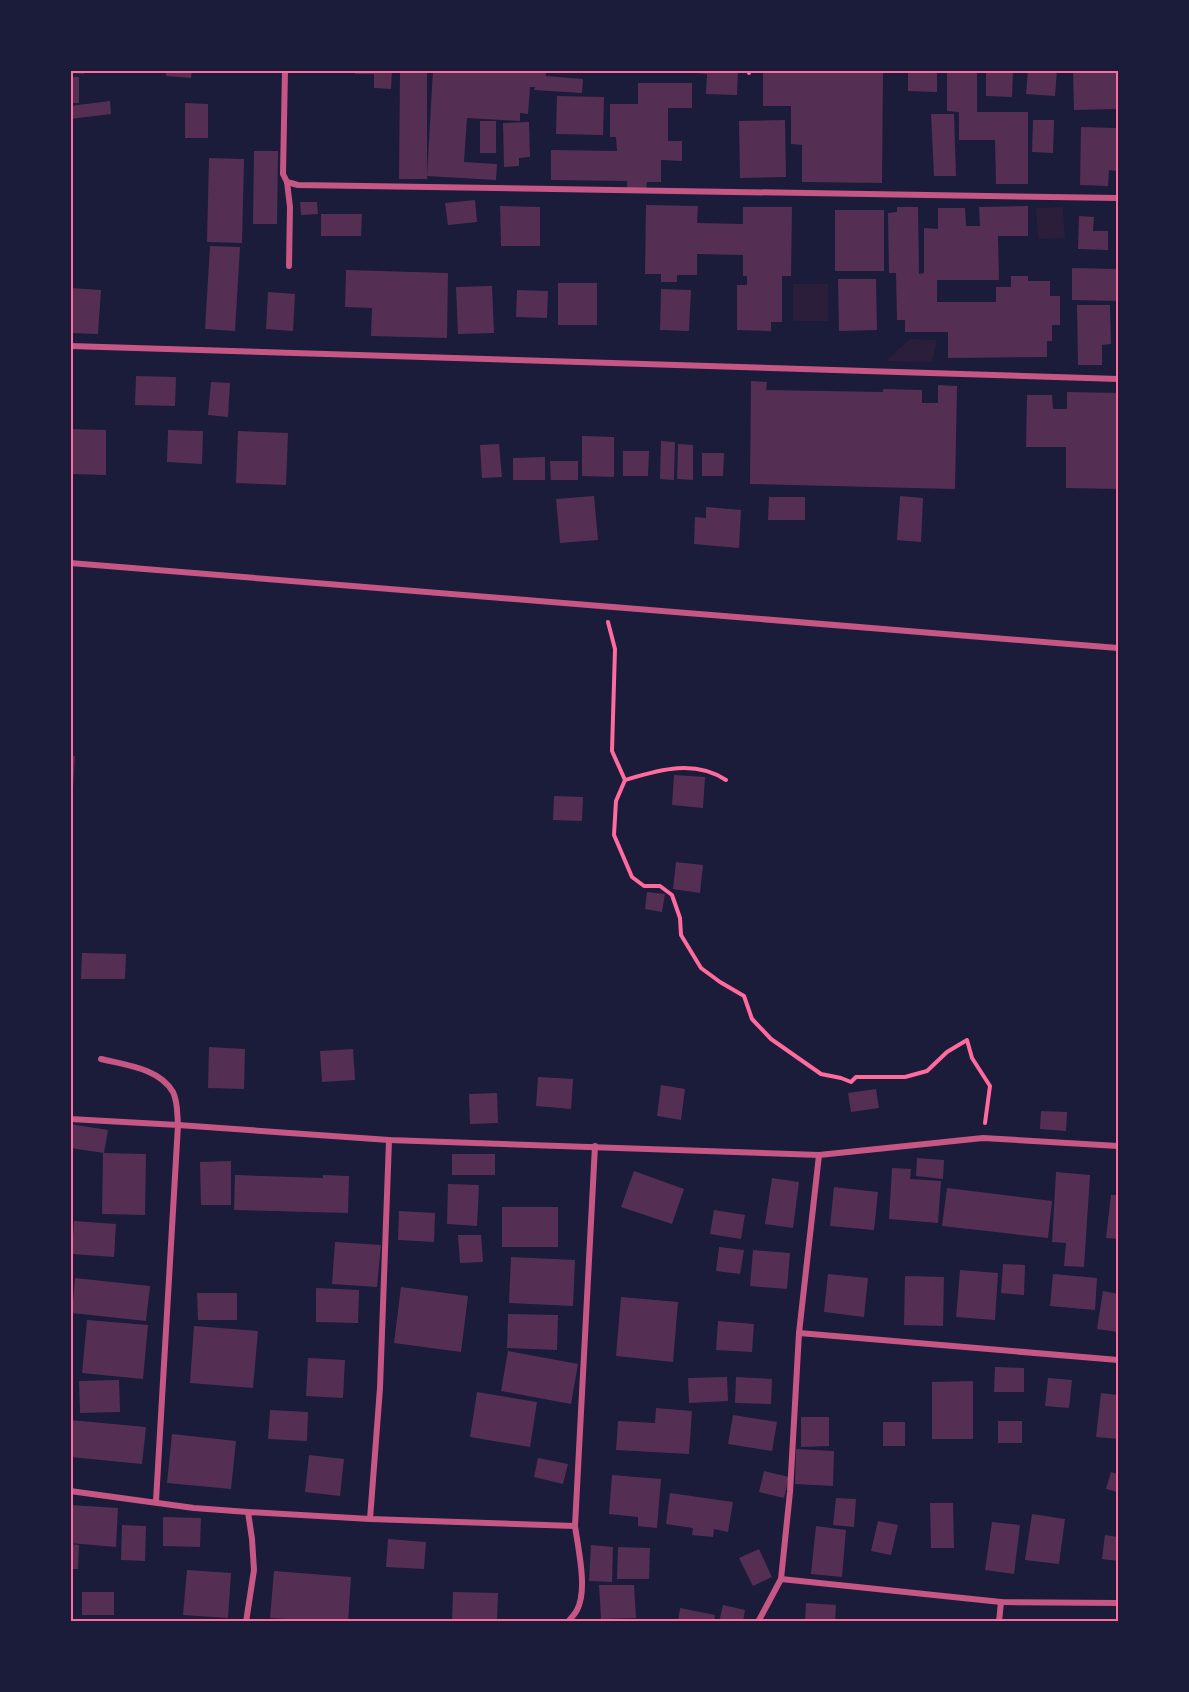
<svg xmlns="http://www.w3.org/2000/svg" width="1189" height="1692" font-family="'PT Serif',serif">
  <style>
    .green { fill: #2a1e3b }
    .building { fill: #542f53 }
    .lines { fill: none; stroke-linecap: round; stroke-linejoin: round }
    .path { stroke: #ff6b9d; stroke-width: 4 }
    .minor { stroke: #c65784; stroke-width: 6 }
    .neatline { fill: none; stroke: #ff6b9d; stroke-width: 2 }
  </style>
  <rect width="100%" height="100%" fill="#1b1b3a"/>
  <!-- green -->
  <g class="green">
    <path d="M1063 207 1065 238 1038 239 1036 208Z"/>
    <rect x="793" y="284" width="35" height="37"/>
    <path d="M910 339 937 340 932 362 886 361Z"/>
  </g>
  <!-- building -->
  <g class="building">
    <path d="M70 70H85L84 74 70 73Z"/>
    <path d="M166 70H192L191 78 166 76Z"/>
    <path d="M355 70H392L391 89 374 88V74H355Z"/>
    <path d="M400 70H427V179H399Z"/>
    <path d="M433 70H546V76L583 79 582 93 534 90 535 87H530L528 114 520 113V121L467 118 464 162 497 164 496 180 427 176Z"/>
    <path d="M694 70H738L737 95 706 94 707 74 694 73Z"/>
    <path d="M763 70H883L882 183 802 182V145L791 144V106H763Z"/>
    <path d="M908 70H937V92L908 91Z"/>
    <path d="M947 70H977V112H1028V184H996L995 140H959V112L947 111Z"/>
    <path d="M986 70H1013L1012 97 986 96Z"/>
    <path d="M1028 70H1057L1055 96 1026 94Z"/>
    <path d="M1073 70H1118V109L1074 110Z"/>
    <rect x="70" y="77" width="9" height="26"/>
    <path d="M638 83H692V108H668V141H682V161L661 160V182H647L646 190 627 189V181L551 180V150L617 151 616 137H610V104H638Z"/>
    <path d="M557 96 604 97 603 135 556 134Z"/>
    <path d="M110 101 111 114 70 119V106Z"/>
    <path d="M185 103 208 104V138H185Z"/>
    <path d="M931 114H954L956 176H934Z"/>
    <path d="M785 120 786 177 740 178 739 121Z"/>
    <path d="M1033 120H1054L1053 153 1032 152Z"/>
    <rect x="480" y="121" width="16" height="32"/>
    <path d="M529 122 530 157 519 158V166L504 167 503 123Z"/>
    <path d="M1081 127 1117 128 1116 171 1109 170 1108 186 1080 185Z"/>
    <path d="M254 151H278L277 224H253Z"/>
    <path d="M209 158 244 159 242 243 207 242Z"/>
    <path d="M475 200 477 222 448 225 445 203Z"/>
    <path d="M300 202H317L318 214 301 215Z"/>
    <path d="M646 205 698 206 697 223 743 224V207H792L791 276H782V322H771V331L737 330V285H747V276H743V255L697 254V275H677V282H661V274H645Z"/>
    <path d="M500 206 540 207V246H501Z"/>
    <path d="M1028 206V236H998L999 280H937V302H996V287H1011V276H1028V281H1050V296H1060V325H1052V341H1047V357L948 358V332H905V320H897L896 273H889L888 213 897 212V207H918L919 274 924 273V228L938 229V208H965L966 226H980L979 207Z"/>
    <rect x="835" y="210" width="49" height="61"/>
    <path d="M321 214H362L361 236H321Z"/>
    <path d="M1079 216 1094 217 1093 231H1108V250L1078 249Z"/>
    <path d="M210 246 240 247 235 331 205 329Z"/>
    <path d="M1072 268 1118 269V301L1072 300Z"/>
    <path d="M346 270 448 273 447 338 371 336 372 308 345 307Z"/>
    <path d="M838 279H876L877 330 839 331Z"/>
    <rect x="558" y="283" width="39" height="42"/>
    <path d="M492 286 494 333 458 334 456 287Z"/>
    <path d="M70 288 101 290 98 334 70 333Z"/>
    <path d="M661 289 691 290 689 331 660 330Z"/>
    <path d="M517 290 548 291 547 318 516 317Z"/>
    <path d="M268 292 295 294 293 331 266 329Z"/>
    <path d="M1077 305H1110L1111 344 1102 345V365H1078Z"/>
    <path d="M136 376 176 377 175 406 135 405Z"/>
    <path d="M751 381 767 382 766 390 883 392V389L922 390V403H938V385L957 386 955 489 750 484Z"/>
    <path d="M211 382 230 383 228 417 208 415Z"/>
    <path d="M1067 392 1118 393V489L1066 488V447H1026L1027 395H1052L1053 409H1067Z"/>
    <path d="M70 429 106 430V475L70 474Z"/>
    <path d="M168 430 203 431 202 464 167 462Z"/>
    <path d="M238 431 288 433 286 485 236 483Z"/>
    <path d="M582 436 614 437V477L582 476Z"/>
    <path d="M661 441 675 442 674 480 660 479Z"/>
    <path d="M499 444 502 477 482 478 480 445Z"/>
    <path d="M678 444 693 445V480L677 479Z"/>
    <path d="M623 451H649L648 476H623Z"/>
    <path d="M702 453H724L723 476H702Z"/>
    <path d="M545 457V480H513V458Z"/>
    <path d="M550 461H578V480H551Z"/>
    <path d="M594 496 598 540 560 543 556 499Z"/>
    <path d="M900 496 923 498 921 542 897 540Z"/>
    <path d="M769 497H805V520H768Z"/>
    <path d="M706 507 741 510 739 548 694 544 695 517 706 518Z"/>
    <path d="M70 756H75L72 805H70Z"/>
    <path d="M674 775 705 777 703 808 672 805Z"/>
    <path d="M554 796 583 797 582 821 553 820Z"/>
    <path d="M676 862 703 865 700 893 673 889Z"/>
    <path d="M647 892 665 894 662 912 645 909Z"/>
    <path d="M82 953 126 954 125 979H81Z"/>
    <path d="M209 1047 245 1049 244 1089 208 1088Z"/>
    <path d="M353 1049 355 1080 322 1082 320 1051Z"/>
    <path d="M538 1077 573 1079 571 1109 536 1106Z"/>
    <path d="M661 1085 685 1089 681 1120 657 1116Z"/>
    <path d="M876 1089 879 1108 851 1112 848 1093Z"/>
    <path d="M497 1093 498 1123 470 1124 469 1094Z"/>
    <path d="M1041 1111 1067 1112 1066 1131 1040 1129Z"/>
    <path d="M70 1124 108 1130 104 1153 70 1148Z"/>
    <path d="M103 1153 146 1154 145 1215 102 1214Z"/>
    <rect x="452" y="1154" width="43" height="21"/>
    <path d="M917 1158 944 1160 943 1179 916 1176Z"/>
    <path d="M231 1161V1205H201L200 1162Z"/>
    <path d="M892 1168 911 1169 910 1179 941 1181 938 1223 889 1219Z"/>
    <path d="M634 1171 684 1189 672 1224 621 1207Z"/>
    <path d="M1056 1172 1090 1175 1084 1267 1064 1266 1066 1243 1052 1242Z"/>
    <path d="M235 1175 323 1178V1175L349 1176 348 1213 234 1210Z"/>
    <path d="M772 1178 799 1182 793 1228 765 1224Z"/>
    <path d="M448 1184 479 1185 477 1226 447 1224Z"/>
    <path d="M834 1187 878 1192 874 1230 830 1226Z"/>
    <path d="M947 1188 1052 1201 1048 1238 942 1226Z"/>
    <path d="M1111 1195H1118V1239L1106 1238Z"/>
    <rect x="502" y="1207" width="56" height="40"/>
    <path d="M714 1210 745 1215 741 1239 710 1234Z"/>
    <path d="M399 1211 435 1213 434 1242 398 1240Z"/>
    <path d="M74 1221 116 1224 114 1257 72 1254Z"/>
    <path d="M458 1235H481L483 1262 460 1263Z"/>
    <path d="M335 1242 381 1245 377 1287 332 1284Z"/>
    <path d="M719 1247 744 1250 740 1274 716 1271Z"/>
    <path d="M753 1250 790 1253 787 1289 750 1286Z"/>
    <path d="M511 1257 575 1260 573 1306 509 1303Z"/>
    <path d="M1003 1264 1025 1265 1024 1295 1001 1293Z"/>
    <path d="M960 1270 998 1273 995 1320 956 1317Z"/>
    <path d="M828 1274 868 1278 864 1317 824 1312Z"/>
    <path d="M1053 1274 1097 1278 1095 1310 1050 1306Z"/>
    <path d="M905 1276 944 1277 943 1326 904 1325Z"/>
    <path d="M75 1278 150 1286 146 1321 72 1313Z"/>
    <path d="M401 1287 468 1296 461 1352 394 1343Z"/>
    <path d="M316 1288 359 1290 358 1323 316 1322Z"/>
    <path d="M1103 1291 1118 1294V1332L1097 1329Z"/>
    <path d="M197 1293H237V1320H198Z"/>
    <path d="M621 1297 678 1302 673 1362 616 1356Z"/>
    <path d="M508 1314 558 1315 557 1350 507 1348Z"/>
    <path d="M87 1320 148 1325 143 1379 82 1373Z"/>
    <path d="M718 1321 754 1324 752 1352 716 1350Z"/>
    <path d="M194 1326 258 1331 253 1388 190 1383Z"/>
    <path d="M508 1351 578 1364 571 1404 501 1391Z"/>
    <path d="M308 1358 345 1360 343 1398 306 1396Z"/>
    <path d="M995 1367 1024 1368V1392H994Z"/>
    <path d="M727 1377 728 1401 689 1403 688 1378Z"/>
    <path d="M736 1377 772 1379 771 1404 735 1403Z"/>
    <path d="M1048 1378 1072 1380 1069 1408 1045 1406Z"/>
    <path d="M119 1380 120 1412 80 1413 79 1381Z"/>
    <path d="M973 1381V1439H932V1382Z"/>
    <path d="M477 1392 537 1402 530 1447 470 1437Z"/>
    <path d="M1101 1393 1118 1395V1439L1096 1437Z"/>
    <path d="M656 1408 692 1411 689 1454 616 1450 618 1421 655 1423Z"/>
    <path d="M270 1410 308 1412 307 1441 268 1439Z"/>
    <path d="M733 1415 777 1422 772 1451 728 1444Z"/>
    <path d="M801 1417H829V1446L801 1447Z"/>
    <path d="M70 1420 146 1427 142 1464 70 1457Z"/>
    <rect x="998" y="1421" width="24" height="22"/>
    <rect x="883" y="1422" width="22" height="24"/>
    <path d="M172 1434 236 1441 231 1489 167 1483Z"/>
    <path d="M796 1449 834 1451 833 1486 795 1484Z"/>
    <path d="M309 1455 344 1459 340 1496 305 1492Z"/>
    <path d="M538 1458 568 1464 563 1484 534 1477Z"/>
    <path d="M764 1471 789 1477 784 1498 759 1492Z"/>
    <path d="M1111 1472 1118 1474V1492L1106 1489Z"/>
    <path d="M612 1475 661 1479 657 1528 638 1526V1517L609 1514Z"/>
    <path d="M670 1493 733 1502 728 1532 714 1529 713 1537 692 1535 693 1528 666 1524Z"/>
    <path d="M836 1498 856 1499 854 1527 833 1525Z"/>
    <path d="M930 1503H953L954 1548H931Z"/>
    <path d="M70 1505 118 1508 116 1547 70 1543Z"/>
    <path d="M1032 1514 1065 1519 1059 1564 1025 1560Z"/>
    <path d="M163 1517 201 1518 200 1547 163 1546Z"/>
    <path d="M878 1521 898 1525 891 1555 871 1551Z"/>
    <path d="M992 1522 1020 1525 1014 1574 985 1570Z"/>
    <path d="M122 1525 146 1526 145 1561 121 1560Z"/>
    <path d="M816 1526 846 1530 842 1577 811 1574Z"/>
    <path d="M1105 1535 1118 1537V1561L1102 1559Z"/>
    <path d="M388 1539 426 1542 424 1569 386 1567Z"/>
    <path d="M70 1544 79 1545 78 1569H70Z"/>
    <path d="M591 1545 613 1547 612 1582 589 1581Z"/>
    <path d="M618 1547 650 1548 649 1579H617Z"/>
    <path d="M759 1549 772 1577 753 1586 739 1558Z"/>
    <path d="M187 1570 231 1573 228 1618 183 1615Z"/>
    <path d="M274 1571 351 1577 348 1622 270 1618Z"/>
    <path d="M599 1585H634L636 1618 601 1619Z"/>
    <rect x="82" y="1592" width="32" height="23"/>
    <path d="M453 1592 498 1593 497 1622H452Z"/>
    <path d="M806 1603 836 1605 835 1622H805Z"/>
    <path d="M723 1605 745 1610 743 1622H719Z"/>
    <path d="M680 1608 715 1615 714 1622H678Z"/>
  </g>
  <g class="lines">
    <!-- path -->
    <g class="path">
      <path d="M749 73V70"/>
      <path d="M608 622 615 649 612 751 625 780C659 770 694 759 726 780"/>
      <path d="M625 780 616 801 614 835 632 877 644 886H660L672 895 680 918 681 935 701 968 720 982 744 996 752 1019 771 1039 821 1074 841 1078 851 1082 856 1077H905L927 1071 947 1052 967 1040 972 1058 990 1086 985 1123"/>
    </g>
    <!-- minor -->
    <g class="minor">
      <path d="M285 70 283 174 287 182 298 185 1118 198"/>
      <path d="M287 182 290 207 289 266"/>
      <path d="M70 346 1118 379"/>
      <path d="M70 563 1118 648"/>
      <path d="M101 1059C125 1065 159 1068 173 1092 178 1102 177 1114 178 1125L389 1140 819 1155 983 1138 1118 1146"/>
      <path d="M70 1119 178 1125 156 1501"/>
      <path d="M799 1333 1118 1360"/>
      <path d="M70 1491 194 1508 248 1512 370 1519 575 1526"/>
      <path d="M370 1519 380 1388 389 1140"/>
      <path d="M781 1579 1001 1602 1118 1603"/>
      <path d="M246 1622 254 1570 252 1539 248 1512"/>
      <path d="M568 1622C571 1618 575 1614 577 1610 588 1590 578 1548 575 1526L595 1146"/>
      <path d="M758 1622 781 1579 790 1492 799 1333 819 1155"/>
      <path d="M999 1622 1001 1602"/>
    </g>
  </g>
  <!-- border -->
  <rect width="1189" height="1692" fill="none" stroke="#1b1b3a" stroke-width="144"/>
  <rect x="72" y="72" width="1045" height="1548" class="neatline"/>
</svg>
